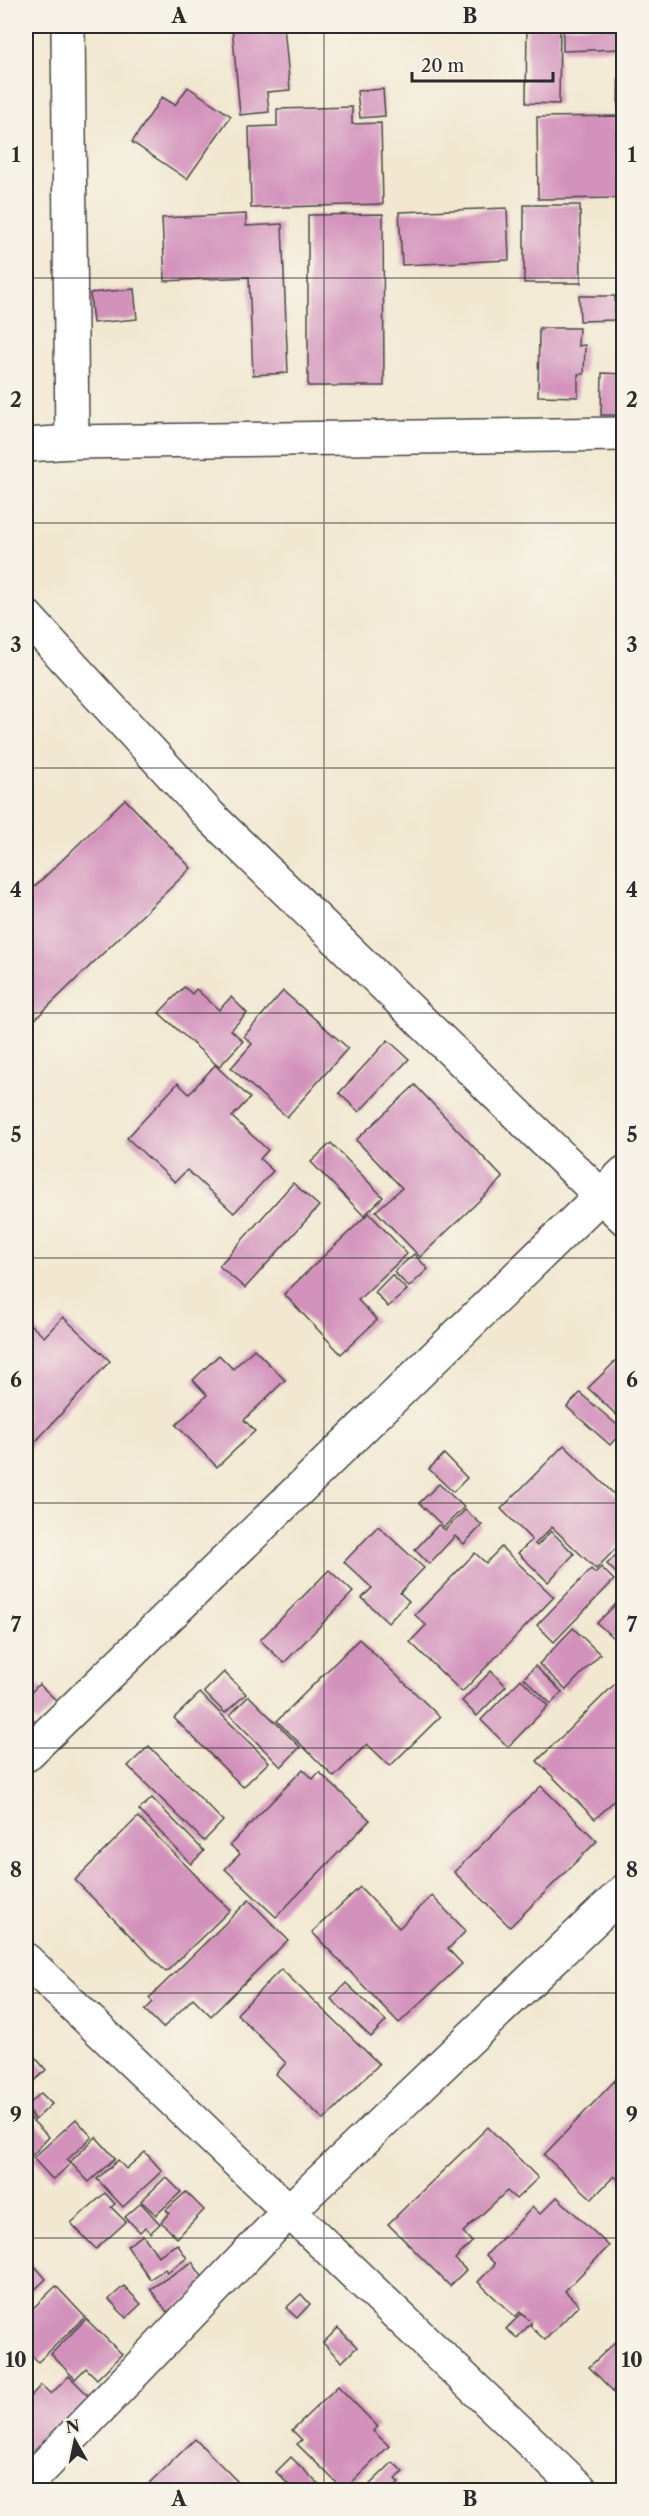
<svg xmlns="http://www.w3.org/2000/svg" width="649" height="2516" font-family="'Libre Caslon Text',serif">
  <style>
    .building { fill: #d392bc }
    .lines { fill: none; stroke-linecap: round; stroke-linejoin: round }
    .minor-casing { stroke: #494744; stroke-width: 36 }
    .tertiary-casing { stroke: #494744; stroke-width: 36 }
    .minor { stroke: #fff; stroke-width: 33 }
    .tertiary { stroke: #fff; stroke-width: 33 }
    .grid { fill: none; stroke: #2b2b2b; stroke-width: 1.5; stroke-opacity: 0.55 }
    .neatline { fill: none; stroke: #2b2b2b; stroke-width: 2 }
    .grid-label { font-size: 20px; text-anchor: middle; font-weight: bold; fill: #2b2b2b }
  </style>
  <rect width="100%" height="100%" fill="#f7f3e8"/>
  <filter id="ink" filterUnits="userSpaceOnUse"><feTurbulence type="fractalNoise" baseFrequency=".0167" numOctaves="2"/><feDisplacementMap in="SourceGraphic" scale="12" xChannelSelector="R" yChannelSelector="G"/><feConvolveMatrix kernelMatrix="1 2 1 2 8 2 1 2 1" color-interpolation-filters="sRGB"/></filter>
  <filter id="wash" filterUnits="userSpaceOnUse"><feTurbulence type="fractalNoise" baseFrequency=".008" numOctaves="4" result="noise"/><feDisplacementMap in="SourceGraphic" scale="24" xChannelSelector="R" yChannelSelector="G"/><feGaussianBlur stdDeviation="1.35" result="paint"/><feColorMatrix in="noise" values="0 0 0 0 0 0 0 0 0 0 0 0 0 0 0 0 0 1.4 0 .05"/><feComposite in="paint" operator="in"/></filter>
  <g filter="url(#wash)">
    <rect width="100%" height="100%" fill="#f2e8d2"/>
    <g id="blocks">
      <!-- building -->
      <g class="building">
        <path d="M232 26H284L290 90 267 92 269 112 240 115Z"/>
        <path d="M527 26H560L559 104 526 103Z"/>
        <path d="M563 26H624V49L563 51Z"/>
        <path d="M619 52H624V110H618Z"/>
        <path d="M188 87 231 116 187 179 132 142 162 97 175 105Z"/>
        <path d="M383 89 385 116 360 118 357 91Z"/>
        <path d="M352 107V124L381 123 383 204 251 208 249 127 277 126V109Z"/>
        <path d="M624 116V198L538 199 537 117Z"/>
        <path d="M524 205H580L581 283H524Z"/>
        <path d="M507 208 509 260 402 265 399 212Z"/>
        <path d="M246 214V226L282 224 288 373 253 375 249 277 165 281 162 218Z"/>
        <path d="M383 214 384 386H308V215Z"/>
        <path d="M134 289 137 319 93 323 90 293Z"/>
        <path d="M579 296H615V320L580 321Z"/>
        <path d="M539 328H579L578 346 585 345 584 374H578V397L538 396Z"/>
        <path d="M602 373 624 374V415H601Z"/>
        <path d="M125 799 191 868 26 1028V895Z"/>
        <path d="M184 987 192 994 196 989 219 1010 231 997 247 1013 231 1030 243 1041 219 1067 159 1013Z"/>
        <path d="M283 991 348 1048 287 1117 231 1068 252 1044 244 1036Z"/>
        <path d="M388 1040 409 1059 359 1112 339 1093Z"/>
        <path d="M215 1065 250 1098 232 1117 268 1150 260 1159 273 1171 234 1213 187 1170 175 1182 127 1138 178 1083 189 1094Z"/>
        <path d="M415 1085 503 1178 420 1257 376 1211 402 1188 356 1140Z"/>
        <path d="M331 1143 383 1197 364 1216 311 1162Z"/>
        <path d="M293 1183 319 1206 245 1288 219 1266Z"/>
        <path d="M369 1213 407 1254 358 1300 377 1320 341 1354 284 1294Z"/>
        <path d="M414 1254 428 1269 409 1287 394 1272Z"/>
        <path d="M392 1275 407 1290 388 1307 375 1292Z"/>
        <path d="M63 1317 110 1361 26 1452V1329L30 1324 44 1337Z"/>
        <path d="M254 1349 285 1380 244 1420 255 1431 217 1467 176 1425 207 1395 193 1380 219 1355 233 1369Z"/>
        <path d="M624 1353V1422L588 1388Z"/>
        <path d="M580 1393 623 1430 610 1445 567 1407Z"/>
        <path d="M564 1445 624 1504V1540L596 1569 552 1527 535 1544 537 1546 551 1531 574 1554 548 1582 518 1553 532 1540 501 1509Z"/>
        <path d="M444 1454 467 1478 453 1492 429 1469Z"/>
        <path d="M439 1484 464 1507 444 1527 419 1503Z"/>
        <path d="M465 1510 482 1525 464 1544 455 1536 429 1564 415 1550 438 1525 445 1530Z"/>
        <path d="M378 1526 424 1568 400 1593 409 1601 388 1623 362 1598 372 1588 344 1562Z"/>
        <path d="M501 1547 554 1597 462 1692 410 1642 426 1625 415 1615 475 1553 486 1563Z"/>
        <path d="M624 1547V1570L618 1575 607 1564Z"/>
        <path d="M601 1567 614 1580 554 1642 537 1625 591 1569 595 1573Z"/>
        <path d="M329 1570 353 1592 284 1663 260 1640Z"/>
        <path d="M624 1596V1648L597 1623Z"/>
        <path d="M573 1628 600 1654 566 1690 539 1664Z"/>
        <path d="M359 1639 440 1717 390 1766 367 1744 334 1777 277 1721Z"/>
        <path d="M535 1666 562 1692 551 1704 524 1678Z"/>
        <path d="M491 1671 506 1686 477 1716 462 1701Z"/>
        <path d="M224 1672 246 1694 225 1713 204 1692Z"/>
        <path d="M624 1675V1791L595 1819 537 1761Z"/>
        <path d="M521 1679 548 1706 508 1747 481 1720Z"/>
        <path d="M39 1684 58 1702 37 1723 26 1712V1698Z"/>
        <path d="M200 1693 269 1762 243 1787 174 1718Z"/>
        <path d="M249 1696 300 1747 281 1767 230 1715Z"/>
        <path d="M149 1746 223 1821 204 1841 128 1766Z"/>
        <path d="M303 1769 313 1779 319 1772 370 1820 276 1917 225 1869 240 1854 230 1845Z"/>
        <path d="M541 1786 597 1841 510 1927 454 1872Z"/>
        <path d="M152 1798 204 1851 191 1864 139 1810Z"/>
        <path d="M138 1817 230 1910 166 1972 75 1880Z"/>
        <path d="M360 1887 399 1928 432 1896 466 1931 448 1949 462 1964 399 2023 312 1932Z"/>
        <path d="M249 1900 288 1940 211 2016 193 1998 163 2028 145 2010 153 2002 149 1998Z"/>
        <path d="M281 1969 379 2064 324 2120 276 2074 286 2063 237 2014Z"/>
        <path d="M346 1983 386 2021 371 2037 331 1999Z"/>
        <path d="M29 2050 46 2070 32 2083 26 2076V2053Z"/>
        <path d="M620 2075 624 2079V2184L614 2176 592 2199 544 2155Z"/>
        <path d="M41 2093 52 2104 35 2120 26 2107Z"/>
        <path d="M26 2114 49 2137 26 2162Z"/>
        <path d="M76 2119 92 2137 67 2160 70 2164 53 2180 33 2158Z"/>
        <path d="M488 2127 538 2178 516 2199 507 2191 463 2232 472 2242 455 2259 466 2270 450 2286 388 2224Z"/>
        <path d="M96 2137 115 2158 89 2182 70 2162Z"/>
        <path d="M145 2152 162 2171 123 2207 97 2179 118 2160 126 2169Z"/>
        <path d="M166 2177 181 2192 156 2215 141 2201Z"/>
        <path d="M186 2192 204 2210 177 2238 161 2222 169 2213 166 2210Z"/>
        <path d="M105 2193 115 2204 111 2207 126 2222 96 2249 71 2223Z"/>
        <path d="M557 2197 609 2246 565 2291 579 2305 545 2340 531 2327V2323L517 2338 506 2329 521 2314 529 2320 520 2312 515 2317 478 2282 495 2264 486 2255 533 2207 540 2214Z"/>
        <path d="M141 2203 160 2224 150 2233 145 2227 140 2232 125 2217Z"/>
        <path d="M143 2235 158 2256 177 2244 187 2258 167 2272 165 2269 150 2279 127 2246Z"/>
        <path d="M192 2262 208 2285 167 2312 150 2289Z"/>
        <path d="M34 2265 46 2279 26 2298V2273Z"/>
        <path d="M56 2286 85 2317 38 2362 26 2349V2315Z"/>
        <path d="M124 2286 141 2304 126 2318 109 2299Z"/>
        <path d="M301 2294 310 2304 297 2318 286 2308Z"/>
        <path d="M86 2319 122 2354 97 2379 86 2368 75 2379 51 2354Z"/>
        <path d="M338 2328 357 2347 342 2362 323 2343Z"/>
        <path d="M624 2334V2402L589 2367Z"/>
        <path d="M69 2376 97 2404 26 2464V2401L41 2385 51 2394Z"/>
        <path d="M338 2386 378 2427 373 2431 389 2446 344 2490 297 2444 302 2440 292 2430Z"/>
        <path d="M195 2439 237 2481 227 2490H143Z"/>
        <path d="M291 2457 324 2490H294L276 2472Z"/>
        <path d="M393 2462 403 2472 395 2479 399 2483 392 2490H364Z"/>
      </g>
    </g>
  </g>
  <g filter="url(#ink)">
    <use href="#blocks" fill-opacity="0" stroke="#494744" stroke-width="1.5"/>
    <g class="lines">
      <!-- minor casing -->
      <g class="minor-casing">
        <g id="minor">
          <path d="M68 26 72 442"/>
          <path d="M26 445 72 442 624 434"/>
          <path d="M26 616 210 816 624 1218"/>
          <path d="M26 1755 624 1173"/>
          <path d="M26 2485 289 2211 624 1891"/>
        </g>
      </g>
      <!-- tertiary casing -->
      <g class="tertiary-casing">
        <path id="tertiary" d="M26 1960 581 2490"/>
      </g>
      <!-- minor -->
      <use href="#minor" class="minor"/>
      <!-- tertiary -->
      <use href="#tertiary" class="tertiary"/>
    </g>
  </g>
  <!-- grid -->
  <path class="grid" d="M324 26V2490M26 278H624M26 523H624M26 768H624M26 1013H624M26 1258H624M26 1503H624M26 1748H624M26 1993H624M26 2238H624"/>
  <!-- margin -->
  <rect width="649" height="2516" fill="none" stroke="#f7f3e8" stroke-width="66"/>
  <!-- north arrow -->
  <g transform="translate(75 2441) rotate(351)" stroke="#f7f3e8" stroke-width="4.5" paint-order="stroke">
  <path d="M0-4.5L10 22L0 15L-10 22Z" fill="#2b2b2b"/>
  <text y="-9" font-size="16" font-weight="bold" text-anchor="middle" fill="#2b2b2b">N</text>
  </g>
  <!-- scale -->
  <path d="M412 72v9h141v-9" fill="none" stroke="#2b2b2b" stroke-width="3"/>
  <text x="421" y="72" font-size="18" fill="#2b2b2b" stroke="#f7f3e8" stroke-width="4.5" paint-order="stroke">20 m</text>
  <rect x="33" y="33" width="583" height="2450" class="neatline"/>
  <g class="grid-label">
    <text x="179" y="23">A</text>
    <text x="470" y="23">B</text>
    <text x="16" y="162">1</text>
    <text x="632" y="162">1</text>
    <text x="16" y="407">2</text>
    <text x="632" y="407">2</text>
    <text x="16" y="652">3</text>
    <text x="632" y="652">3</text>
    <text x="16" y="897">4</text>
    <text x="632" y="897">4</text>
    <text x="16" y="1142">5</text>
    <text x="632" y="1142">5</text>
    <text x="16" y="1387">6</text>
    <text x="632" y="1387">6</text>
    <text x="16" y="1632">7</text>
    <text x="632" y="1632">7</text>
    <text x="16" y="1877">8</text>
    <text x="632" y="1877">8</text>
    <text x="16" y="2122">9</text>
    <text x="632" y="2122">9</text>
    <text x="16" y="2367">10</text>
    <text x="632" y="2367">10</text>
    <text x="179" y="2506">A</text>
    <text x="470" y="2506">B</text>
  </g>
</svg>
